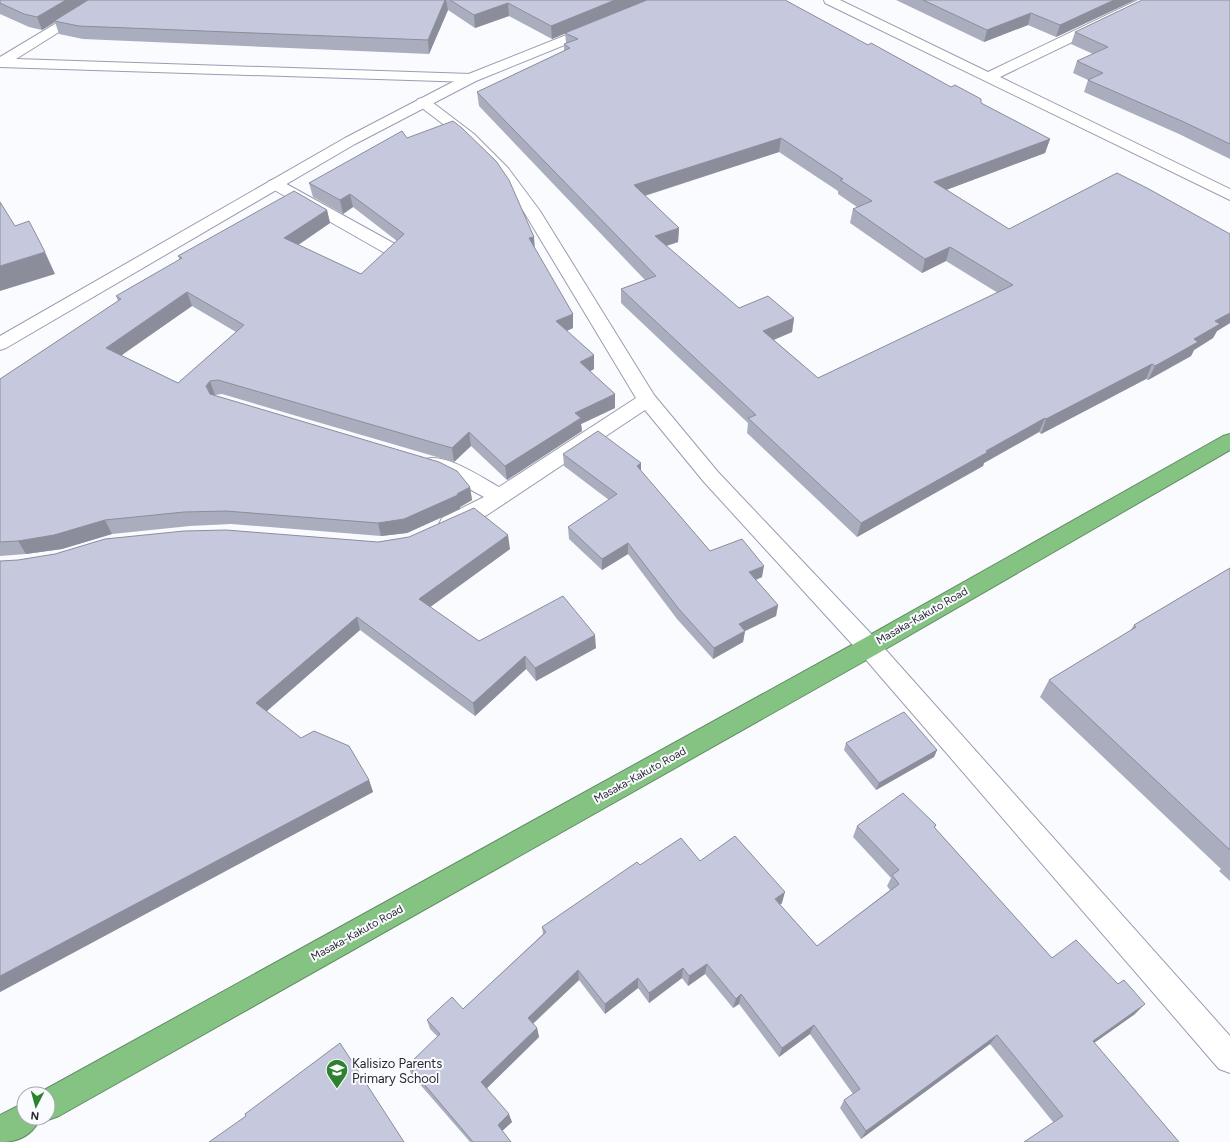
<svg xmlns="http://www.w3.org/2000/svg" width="1230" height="1142" font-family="Figtree,sans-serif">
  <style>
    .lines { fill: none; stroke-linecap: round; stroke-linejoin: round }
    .street-casing { stroke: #9a9db0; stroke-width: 2 }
    .secondary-casing { stroke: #9a9db0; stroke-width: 2 }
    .highway-casing { stroke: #638d65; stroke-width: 2 }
    .street { fill: #fff; fill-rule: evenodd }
    .secondary { fill: #fff; fill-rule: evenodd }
    .highway { fill: #84c382; fill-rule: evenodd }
    .wall { fill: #aaadbe; fill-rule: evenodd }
    .shaded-wall { fill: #8b8d9b }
    .building { fill: #c6c9dd; stroke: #8b8d9b; fill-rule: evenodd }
    .labels { text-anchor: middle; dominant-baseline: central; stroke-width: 4; stroke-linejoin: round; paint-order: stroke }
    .street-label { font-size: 11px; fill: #272830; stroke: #fafbff }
    .near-poi-label { font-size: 13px; fill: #272830; stroke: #fafbff; text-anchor: start }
  </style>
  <rect width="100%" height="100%" fill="#fafbff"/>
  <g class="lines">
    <!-- street casing -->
    <g class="street-casing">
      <g id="street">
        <path d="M95 0H110L16 59 471 74 476 75 478 78 476 81 471 82 0 67V57Z"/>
        <path d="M824 0H840L988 72 1138 0H1154L1153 3 1000 77 1230 189V200L825 3Z"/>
        <path d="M423 98 428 99 474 134 508 168 540 211 654 395 718 472 877 640 1230 1036V1073L1219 1069 861 654 704 482 645 410 487 515 458 530 450 532 442 530 439 524 442 518 484 497 442 474 426 469 423 464 426 459C446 453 481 477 499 487L636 398 524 212 498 174 464 140 418 105 416 102 418 99Z"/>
        <path d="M275 179 281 181 395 244 397 248 395 252 389 253 383 252 269 187 267 184 269 181Z"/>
      </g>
    </g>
    <!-- secondary casing -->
    <g class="secondary-casing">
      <path id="secondary" d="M594 24 599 25 601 28 599 31 476 81 355 144 6 348 0 350V336L345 138 466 75Z"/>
    </g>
    <!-- highway casing -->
    <g class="highway-casing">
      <g id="highway">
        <path d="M1230 434V450L877 654 59 1116 48 1120 42 1118H48V1094H37L861 640 1223 436Z"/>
        <path d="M24 1103V1118H40C33 1135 18 1142 0 1142V1115Z"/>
      </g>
    </g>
    <!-- street -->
    <use href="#street" class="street"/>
    <!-- secondary -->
    <use href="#secondary" class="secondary"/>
    <!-- highway -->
    <use href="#highway" class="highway"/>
  </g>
  <!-- wall -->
  <g class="wall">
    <path d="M0 0H647L868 45 1050 139 1045 153 946 190 1009 229 1230 234V323L1217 331 1213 338 1194 350 1191 356 1148 380 1146 379 1041 434 1039 432 984 463 983 466 857 537 747 433 748 423 621 303V289L645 280 479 106 477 92 564 51V44L566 43 565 33 552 39 509 16 475 28 448 10 429 54 83 39 59 34 55 22 42 30 29 27 0 14ZM779 152 838 191V194L857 207 853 209 850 223 922 273 946 261 998 293 818 378 774 340 792 332 794 318 739 308 666 246 678 242 679 228 645 196Z"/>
    <path d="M896 0H1135L1056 37 1028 25 984 42Z"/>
    <path d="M1230 0V159L1179 134 1084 92 1088 80 1073 73 1077 61 1093 54 1071 44 1075 32Z"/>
    <path d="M407 138 535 249 573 328 567 331 594 369 590 371 615 394V408L581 424 582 431 507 480 471 446 454 462 222 394 215 395H214L470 487 472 500 460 507V509L407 533 381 536 231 524 190 526 112 534 62 549 26 554 0 556V379L118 301 116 296 180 260 178 256 327 210 330 223 298 245 361 274 397 241 353 207 343 214 313 197 309 183ZM192 306 236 332 178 383 121 355Z"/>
    <path d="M563 454 641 463V471L710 551 762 577 756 580 778 605 776 616 745 631 743 642 713 659 677 619 628 554 602 570 569 539 568 527 609 500 564 466Z"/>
    <path d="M378 542 510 549 430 607 479 641 596 648 536 681 526 669 475 716 360 630 266 712 301 738 369 780 373 792 0 992Z"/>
    <path d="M1230 568V881L1219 871 1221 869 1040 697 1049 680 1130 631 1134 625Z"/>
    <path d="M846 743 937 750 934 757 876 790 844 750Z"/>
    <path d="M936 825 935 828 1052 958 1135 1014 1094 1043 1179 1142 1053 1122 990 1044 861 1139 840 1108 844 1100 853 1094 810 1034 779 1057 739 1004 733 1008 705 974 688 986 682 978 649 1003 638 988 605 1014 579 980 533 1024 537 1028 539 1037 487 1088 512 1122 502 1131 511 1142H470L411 1074 408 1065 438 1037 430 1029 427 1020 463 1009 543 934 542 927 640 865 700 861 782 903 780 905 817 946 890 890 887 886 891 878 853 837 857 826Z"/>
  </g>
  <!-- shaded-wall -->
  <g class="shaded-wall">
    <path d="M66 0H92L54 21 55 22 42 30 37 17Z"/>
    <path d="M445 0H446L448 10 429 54 428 40Z"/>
    <path d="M615 0H647L552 39 551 26Z"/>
    <path d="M1114 0H1135L1056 37 1060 25Z"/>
    <path d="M508 3 509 16 475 28 474 15Z"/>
    <path d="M1031 13 1028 25 984 42 987 30Z"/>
    <path d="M781 138 779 152 634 199V185Z"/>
    <path d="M1050 139 1045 153 930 196 934 182Z"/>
    <path d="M350 194 353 207 343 214 340 200Z"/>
    <path d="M327 210 330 223 288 252 284 238Z"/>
    <path d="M679 228 678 242 654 250 655 236Z"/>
    <path d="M534 237 535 250 529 238Z"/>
    <path d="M950 247 946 261 922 273 925 259Z"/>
    <path d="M45 252 55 274 0 291V266Z"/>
    <path d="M187 292 192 306 112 362 106 348Z"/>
    <path d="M1230 313V323L1217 331 1213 338 1194 350 1191 356 1148 380 1155 366 1215 321Z"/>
    <path d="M573 314V328L557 335 556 321Z"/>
    <path d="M794 318 792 332 761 345 763 331Z"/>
    <path d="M594 355V369L581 376 580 362Z"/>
    <path d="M1152 364 1146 379 1041 434 1046 419Z"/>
    <path d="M210 381 215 395 211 400 206 386Z"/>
    <path d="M615 394V408L581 424 582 431 507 480 505 466 575 413Z"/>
    <path d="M1045 418 1039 432 984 463 983 466 857 537 861 523 986 451Z"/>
    <path d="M469 432 471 446 454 462 452 448Z"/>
    <path d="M641 463V474L637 466Z"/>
    <path d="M470 487 472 500 460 507V509L407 533 381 536 378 523 457 494Z"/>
    <path d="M105 520 112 534 62 549 26 554 18 541Z"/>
    <path d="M508 535 510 549 422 613 419 599Z"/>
    <path d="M628 543V554L602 570V559Z"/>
    <path d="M764 566 762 577 747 583 749 572Z"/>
    <path d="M778 605 776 616 745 631 743 642 713 659 714 648 739 624Z"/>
    <path d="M357 617 360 630 261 716 256 703Z"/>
    <path d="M595 635 596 648 536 681 535 668Z"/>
    <path d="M525 656 526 669 475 716 473 703Z"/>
    <path d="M937 750 934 757 876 790 879 783Z"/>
    <path d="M369 780 373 792 0 992V976Z"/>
    <path d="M785 892 782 903 773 910 775 899Z"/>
    <path d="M707 964 705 974 688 986 689 976Z"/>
    <path d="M683 968 682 978 649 1003V993Z"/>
    <path d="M578 970 579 980 529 1027 528 1018Z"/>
    <path d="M638 978V988L605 1014V1004Z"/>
    <path d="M741 994 739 1004 733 1008 736 999Z"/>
    <path d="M1145 1004 1135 1014 1084 1050 1093 1041Z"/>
    <path d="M814 1025 810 1034 779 1057 782 1048Z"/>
    <path d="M537 1028 539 1037 484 1091 481 1082Z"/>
    <path d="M997 1035 990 1044 861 1139 866 1131Z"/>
    <path d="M509 1114 512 1122 500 1133 498 1125Z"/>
  </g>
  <!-- building -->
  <g class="building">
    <path d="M0 0H66L37 17 24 14 0 3Z"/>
    <path d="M88 0H445L428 40 79 26 54 21Z"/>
    <path d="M450 0H615L551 26 508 3 474 15Z"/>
    <path d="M647 0H785L868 45 871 43 951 87 955 85 981 99V103L1050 139 934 182 1009 229 1117 173 1147 188 1230 234V313L1215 321 1220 324 1194 339 1198 342 1155 366 1152 364 1046 419 1045 418 986 451 988 452 861 523 748 418 756 415 621 289 656 276 477 92 570 48 564 44 578 39 565 33ZM781 138 843 179 840 180 872 201 853 209 925 259 950 247 1013 285 818 378 763 331 794 318 768 296 739 308 655 236 679 228 634 185Z"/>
    <path d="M923 0H1114L1060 25 1031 13 987 30Z"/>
    <path d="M1142 0H1230V144L1184 122 1088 80 1103 73 1077 61 1108 47 1075 32Z"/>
    <path d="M453 121 462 128 496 161 509 180 534 237 529 238 573 314 556 321 594 355 580 362 615 394 575 413 581 418 505 466 469 432 452 448 218 380 210 381 206 386 210 394 439 462 457 471 470 487 457 494 458 495 404 519 378 523 226 511 184 512 105 520 54 535 18 541 0 542V379L121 299 116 296 182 258 178 256 294 191 327 210 284 238 361 274 404 234 350 194 340 200 309 183 402 131 407 138ZM187 292 244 325 178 383 106 348Z"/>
    <path d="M0 202 15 226 29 221 45 252 0 266Z"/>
    <path d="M598 431 641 463 637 466 710 551 742 539 764 566 749 572 778 605 739 624 745 631 714 648 678 608 628 543 602 559 568 527 617 494 563 454Z"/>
    <path d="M474 508 508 535 419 599 479 641 563 596 595 635 535 668 525 656 473 703 357 617 256 703 301 738 314 731 349 746 369 780 0 976V561L18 560 55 554 105 539 184 531 226 530 378 542 409 537Z"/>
    <path d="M1230 568V850L1049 680 1136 627 1134 625Z"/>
    <path d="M904 712 937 750 879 783 846 743Z"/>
    <path d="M903 793 936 825 934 827 1052 958 1076 940 1118 984 1124 980 1145 1004 1093 1041 1179 1142H1024L1063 1116 997 1035 866 1131 844 1100 860 1089 814 1025 782 1048 741 994 736 999 707 964 689 976 683 968 649 993 638 978 605 1004 578 970 528 1018 537 1028 481 1082 509 1114 498 1125 511 1142H473L408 1065 440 1034 427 1020 452 997 463 1009 546 932 542 927 637 862 640 865 681 838 700 861 735 836 785 892 775 899 817 946 899 884 892 875 899 870 857 826Z"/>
    <path d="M340 1043 404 1142H209L246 1116 245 1114Z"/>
  </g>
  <!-- icons -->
  <defs>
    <g id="school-pin" transform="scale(1.15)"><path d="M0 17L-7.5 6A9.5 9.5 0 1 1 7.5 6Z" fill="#2e822f" stroke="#fafbff"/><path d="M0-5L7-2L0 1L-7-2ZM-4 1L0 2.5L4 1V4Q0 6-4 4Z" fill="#fff"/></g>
  </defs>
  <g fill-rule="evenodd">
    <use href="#school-pin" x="337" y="1070"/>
  </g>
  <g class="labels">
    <!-- street labels -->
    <g class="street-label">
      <text transform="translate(922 616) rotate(-30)">Masaka-Kakuto Road</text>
      <text transform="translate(640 775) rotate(-29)">Masaka-Kakuto Road</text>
      <text transform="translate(357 933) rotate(-29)">Masaka-Kakuto Road</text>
    </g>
    <!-- near-poi labels -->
    <g class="near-poi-label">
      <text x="352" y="1063">Kalisizo Parents<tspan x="352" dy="15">Primary School</tspan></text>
    </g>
  </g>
  <!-- north arrow -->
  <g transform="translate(36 1106) rotate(186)"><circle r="19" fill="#fafbff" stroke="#a6a7ac"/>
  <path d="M0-3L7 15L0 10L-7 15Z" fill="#2e822f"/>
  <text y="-6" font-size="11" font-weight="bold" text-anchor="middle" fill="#272830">N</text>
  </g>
</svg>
